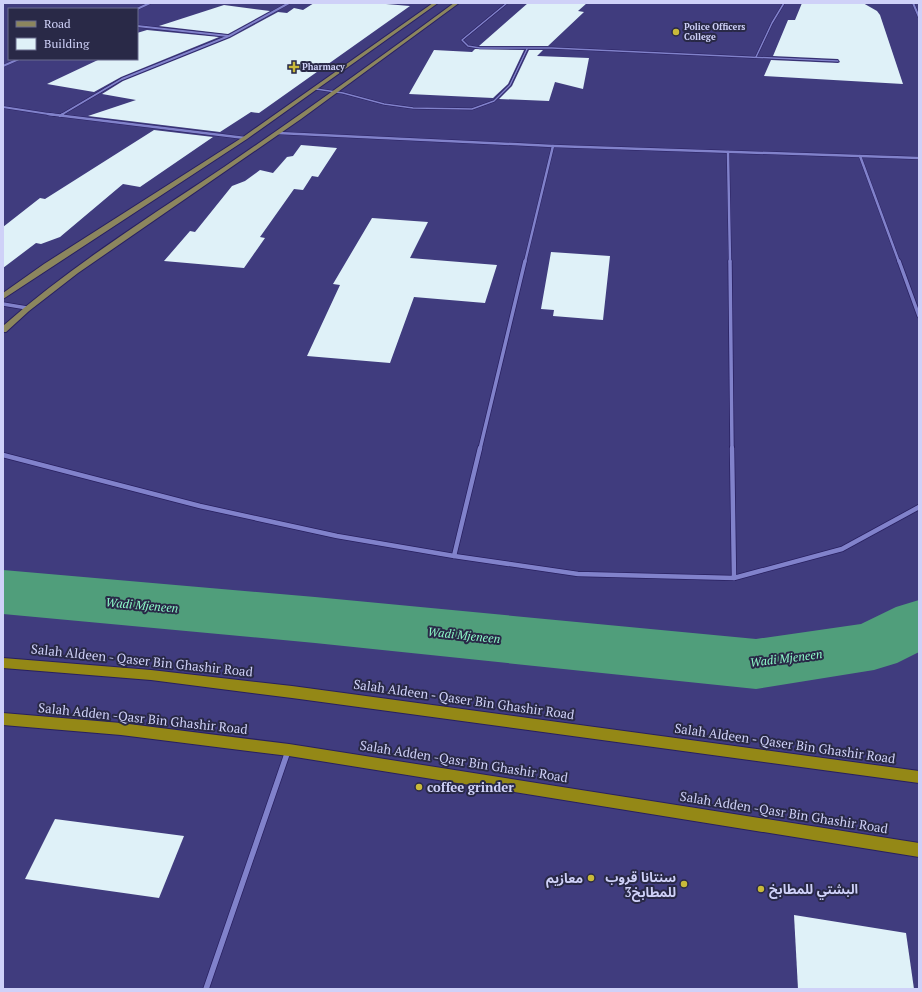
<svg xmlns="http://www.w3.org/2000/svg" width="922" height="992" font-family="'PT Serif','Noto Sans Arabic',serif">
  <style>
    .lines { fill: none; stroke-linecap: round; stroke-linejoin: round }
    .river { fill: #509e7b; fill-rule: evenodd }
    .building { fill: #dff1f8 }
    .lane-casing { stroke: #282060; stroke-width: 2.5 }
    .street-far4-casing { stroke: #282060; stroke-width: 3 }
    .street-far3-casing { stroke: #282060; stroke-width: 3.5 }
    .street-far2-casing { stroke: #282060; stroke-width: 5 }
    .street-far1-casing { stroke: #282060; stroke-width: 6 }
    .street-casing { stroke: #282060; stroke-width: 7 }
    .primary-casing { stroke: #282060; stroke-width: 2 }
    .highway-casing { stroke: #282060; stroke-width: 2 }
    .lane { stroke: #8182cb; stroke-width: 1.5 }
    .street-far4 { stroke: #8182cb; stroke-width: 2 }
    .street-far3 { stroke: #8182cb; stroke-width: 2.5 }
    .street-far2 { stroke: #8182cb; stroke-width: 3.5 }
    .street-far1 { stroke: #8182cb; stroke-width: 4.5 }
    .street { stroke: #8182cb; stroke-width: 5.5 }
    .primary { fill: #8c865e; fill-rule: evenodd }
    .highway { fill: #948816; fill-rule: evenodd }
    .poi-dot { fill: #c9ba3a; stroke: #292947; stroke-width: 1.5 }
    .labels { text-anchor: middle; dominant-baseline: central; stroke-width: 4; stroke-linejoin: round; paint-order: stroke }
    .far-poi-label { font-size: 9px; font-weight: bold; fill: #cfd1f8; stroke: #292947; text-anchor: start }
    .water-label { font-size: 12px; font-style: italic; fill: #8efbc9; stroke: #292947 }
    .near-street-label { font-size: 13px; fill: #cfd1f8; stroke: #292947 }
    .near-poi-label { font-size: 13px; font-weight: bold; fill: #cfd1f8; stroke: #292947; text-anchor: start }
  </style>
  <rect width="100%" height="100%" fill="#403c7e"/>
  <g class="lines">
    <!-- river -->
    <path class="river" d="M3 570 315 597 756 639 861 624 896 607 919 600V652L897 663 874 670 756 689 315 643 3 614Z"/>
  </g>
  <!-- building -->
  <g class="building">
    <path d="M314 3H374L410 6 259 113 251 112 220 132 88 116 136 100 102 94 123 81 230 38 278 12 287 13 294 8 303 10Z"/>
    <path d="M528 3H587L578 11 584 12 548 46H479Z"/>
    <path d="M802 3H863L877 11 880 15 903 84 764 76 771 60 838 63 840 62 838 59 773 56 788 20H795Z"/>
    <path d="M224 5 270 11 228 34 159 26Z"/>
    <path d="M147 30 219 37 121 77 94 92 47 84 100 59H137V33Z"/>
    <path d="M475 49 524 50 508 84 493 98 409 94 434 50 472 52Z"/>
    <path d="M529 50H543L537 56 589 58 583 89 555 82 549 101 499 99 512 86Z"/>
    <path d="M154 130 213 137 140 187 123 184 60 237 41 244 36 243 3 268V227L40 198 45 199Z"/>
    <path d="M301 145 337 148 318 177 312 176 303 190 294 189 260 237 265 238 244 268 164 261 190 231 195 232 232 186 245 181 260 170 273 173 287 157 293 156Z"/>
    <path d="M372 218 428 222 410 258 497 265 485 303 414 297 390 363 307 356 340 285 333 284Z"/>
    <path d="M551 252 610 256 603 320 553 316 554 310 541 309Z"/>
    <path d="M55 819 184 836 159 898 25 879Z"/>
    <path d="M794 915 906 933 914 989H798Z"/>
  </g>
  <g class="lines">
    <!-- lane casing -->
    <g class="lane-casing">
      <g id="lane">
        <path d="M507 3 462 40 468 46 480 48H552L838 61"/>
        <path d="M756 57 772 23 784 3"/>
        <path d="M316 89 343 93 384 104 413 108 472 109 494 101 510 85 527 49"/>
      </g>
    </g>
    <!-- street-far4 casing -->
    <g class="street-far4-casing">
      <g id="street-far4">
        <path d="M913 3 919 17"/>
        <path d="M137 9 150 3"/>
        <path d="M137 26 228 36"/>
        <path d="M3 66 19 59"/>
        <path d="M3 107 55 115"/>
        <path d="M61 115 122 79 229 36 289 3"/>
      </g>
    </g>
    <!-- street-far3 casing -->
    <g class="street-far3-casing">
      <g id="street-far3">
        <path d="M48 114 245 138"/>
        <path d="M60 116 63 114"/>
        <path d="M278 133 553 146 919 158"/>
        <path d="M728 152 730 262"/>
        <path d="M860 156 899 262"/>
        <path d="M525 262 553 146"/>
      </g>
    </g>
    <!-- street-far2 casing -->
    <g class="street-far2-casing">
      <g id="street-far2">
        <path d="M730 261 732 449"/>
        <path d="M899 261 919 316"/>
        <path d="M3 304 27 308"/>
        <path d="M480 449 525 261"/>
      </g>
    </g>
    <!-- street-far1 casing -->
    <g class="street-far1-casing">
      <g id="street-far1">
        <path d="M732 448 734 578"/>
        <path d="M3 455 200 506 337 536 454 556 578 574 734 578 842 549 919 507"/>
        <path d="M454 556 480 448"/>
      </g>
    </g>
    <!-- street casing -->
    <g class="street-casing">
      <path id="street" d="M206 989 288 751"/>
    </g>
    <!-- primary casing -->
    <g class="primary-casing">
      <g id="primary">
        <path d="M433 3H438L247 139 3 299V293L44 264 243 137Z"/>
        <path d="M454 3H459L301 119 78 273 29 311 6 332H3V326C71 266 149 217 224 167 302 114 378 59 454 3Z"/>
      </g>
    </g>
    <!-- highway casing -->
    <g class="highway-casing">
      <g id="highway">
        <path d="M3 658 151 670 292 686 919 771V783L292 698 151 680 3 668Z"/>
        <path d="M3 713 121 723 289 744 919 843V857L289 756 121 735 3 725Z"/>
      </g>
    </g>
    <!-- lane -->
    <use href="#lane" class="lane"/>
    <!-- street-far4 -->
    <use href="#street-far4" class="street-far4"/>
    <!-- street-far3 -->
    <use href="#street-far3" class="street-far3"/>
    <!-- street-far2 -->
    <use href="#street-far2" class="street-far2"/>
    <!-- street-far1 -->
    <use href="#street-far1" class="street-far1"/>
    <!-- street -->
    <use href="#street" class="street"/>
    <!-- primary -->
    <use href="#primary" class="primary"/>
    <!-- highway -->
    <use href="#highway" class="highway"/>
  </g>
  <!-- markers -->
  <g class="poi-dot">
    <circle cx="676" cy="32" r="4"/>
    <path d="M292 61h4v4h4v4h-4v4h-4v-4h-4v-4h4z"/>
    <circle cx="419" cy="787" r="4"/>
    <circle cx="591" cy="878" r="4"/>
    <circle cx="684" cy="884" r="4"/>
    <circle cx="761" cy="889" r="4"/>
  </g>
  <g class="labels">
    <!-- far-poi labels -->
    <g class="far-poi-label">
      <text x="684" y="27">Police Officers<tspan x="684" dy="10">College</tspan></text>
      <text x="302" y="67">Pharmacy</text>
    </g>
    <!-- water labels -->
    <g class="water-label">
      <text transform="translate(142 605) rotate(5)">Wadi Mjeneen</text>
      <text transform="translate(464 635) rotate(6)">Wadi Mjeneen</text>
      <text transform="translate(786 658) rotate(-7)">Wadi Mjeneen</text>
    </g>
    <!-- near-street labels -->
    <g class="near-street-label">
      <text transform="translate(142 660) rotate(6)">Salah Aldeen - Qaser Bin Ghashir Road</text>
      <text transform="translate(464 699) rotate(8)">Salah Aldeen - Qaser Bin Ghashir Road</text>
      <text transform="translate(143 718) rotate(6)">Salah Adden -Qasr Bin Ghashir Road</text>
      <text transform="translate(785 743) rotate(8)">Salah Aldeen - Qaser Bin Ghashir Road</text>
      <text transform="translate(464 761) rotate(9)">Salah Adden -Qasr Bin Ghashir Road</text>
      <text transform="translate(784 812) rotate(9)">Salah Adden -Qasr Bin Ghashir Road</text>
    </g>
    <!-- near-poi labels -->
    <g class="near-poi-label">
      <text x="427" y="787">coffee grinder</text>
      <text x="676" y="877" text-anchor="end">سنتانا قروب<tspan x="676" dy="15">3للمطابخ</tspan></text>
      <text x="583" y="878" text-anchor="end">معازيم</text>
      <text x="769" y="889">البشتي للمطابخ</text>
    </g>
  </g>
  <!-- border -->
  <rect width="922" height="992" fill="none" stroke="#cfd1f8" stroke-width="8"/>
  <!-- legend -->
  <rect x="8" y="8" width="130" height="52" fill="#292947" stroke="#6b6c8e"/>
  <rect x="16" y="21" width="20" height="6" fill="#8c865e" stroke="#6b6c8e"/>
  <text x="44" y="28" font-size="12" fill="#cfd1f8">Road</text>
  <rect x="16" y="38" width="20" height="12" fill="#dff1f8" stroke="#6b6c8e"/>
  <text x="44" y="48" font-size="12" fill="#cfd1f8">Building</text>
</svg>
